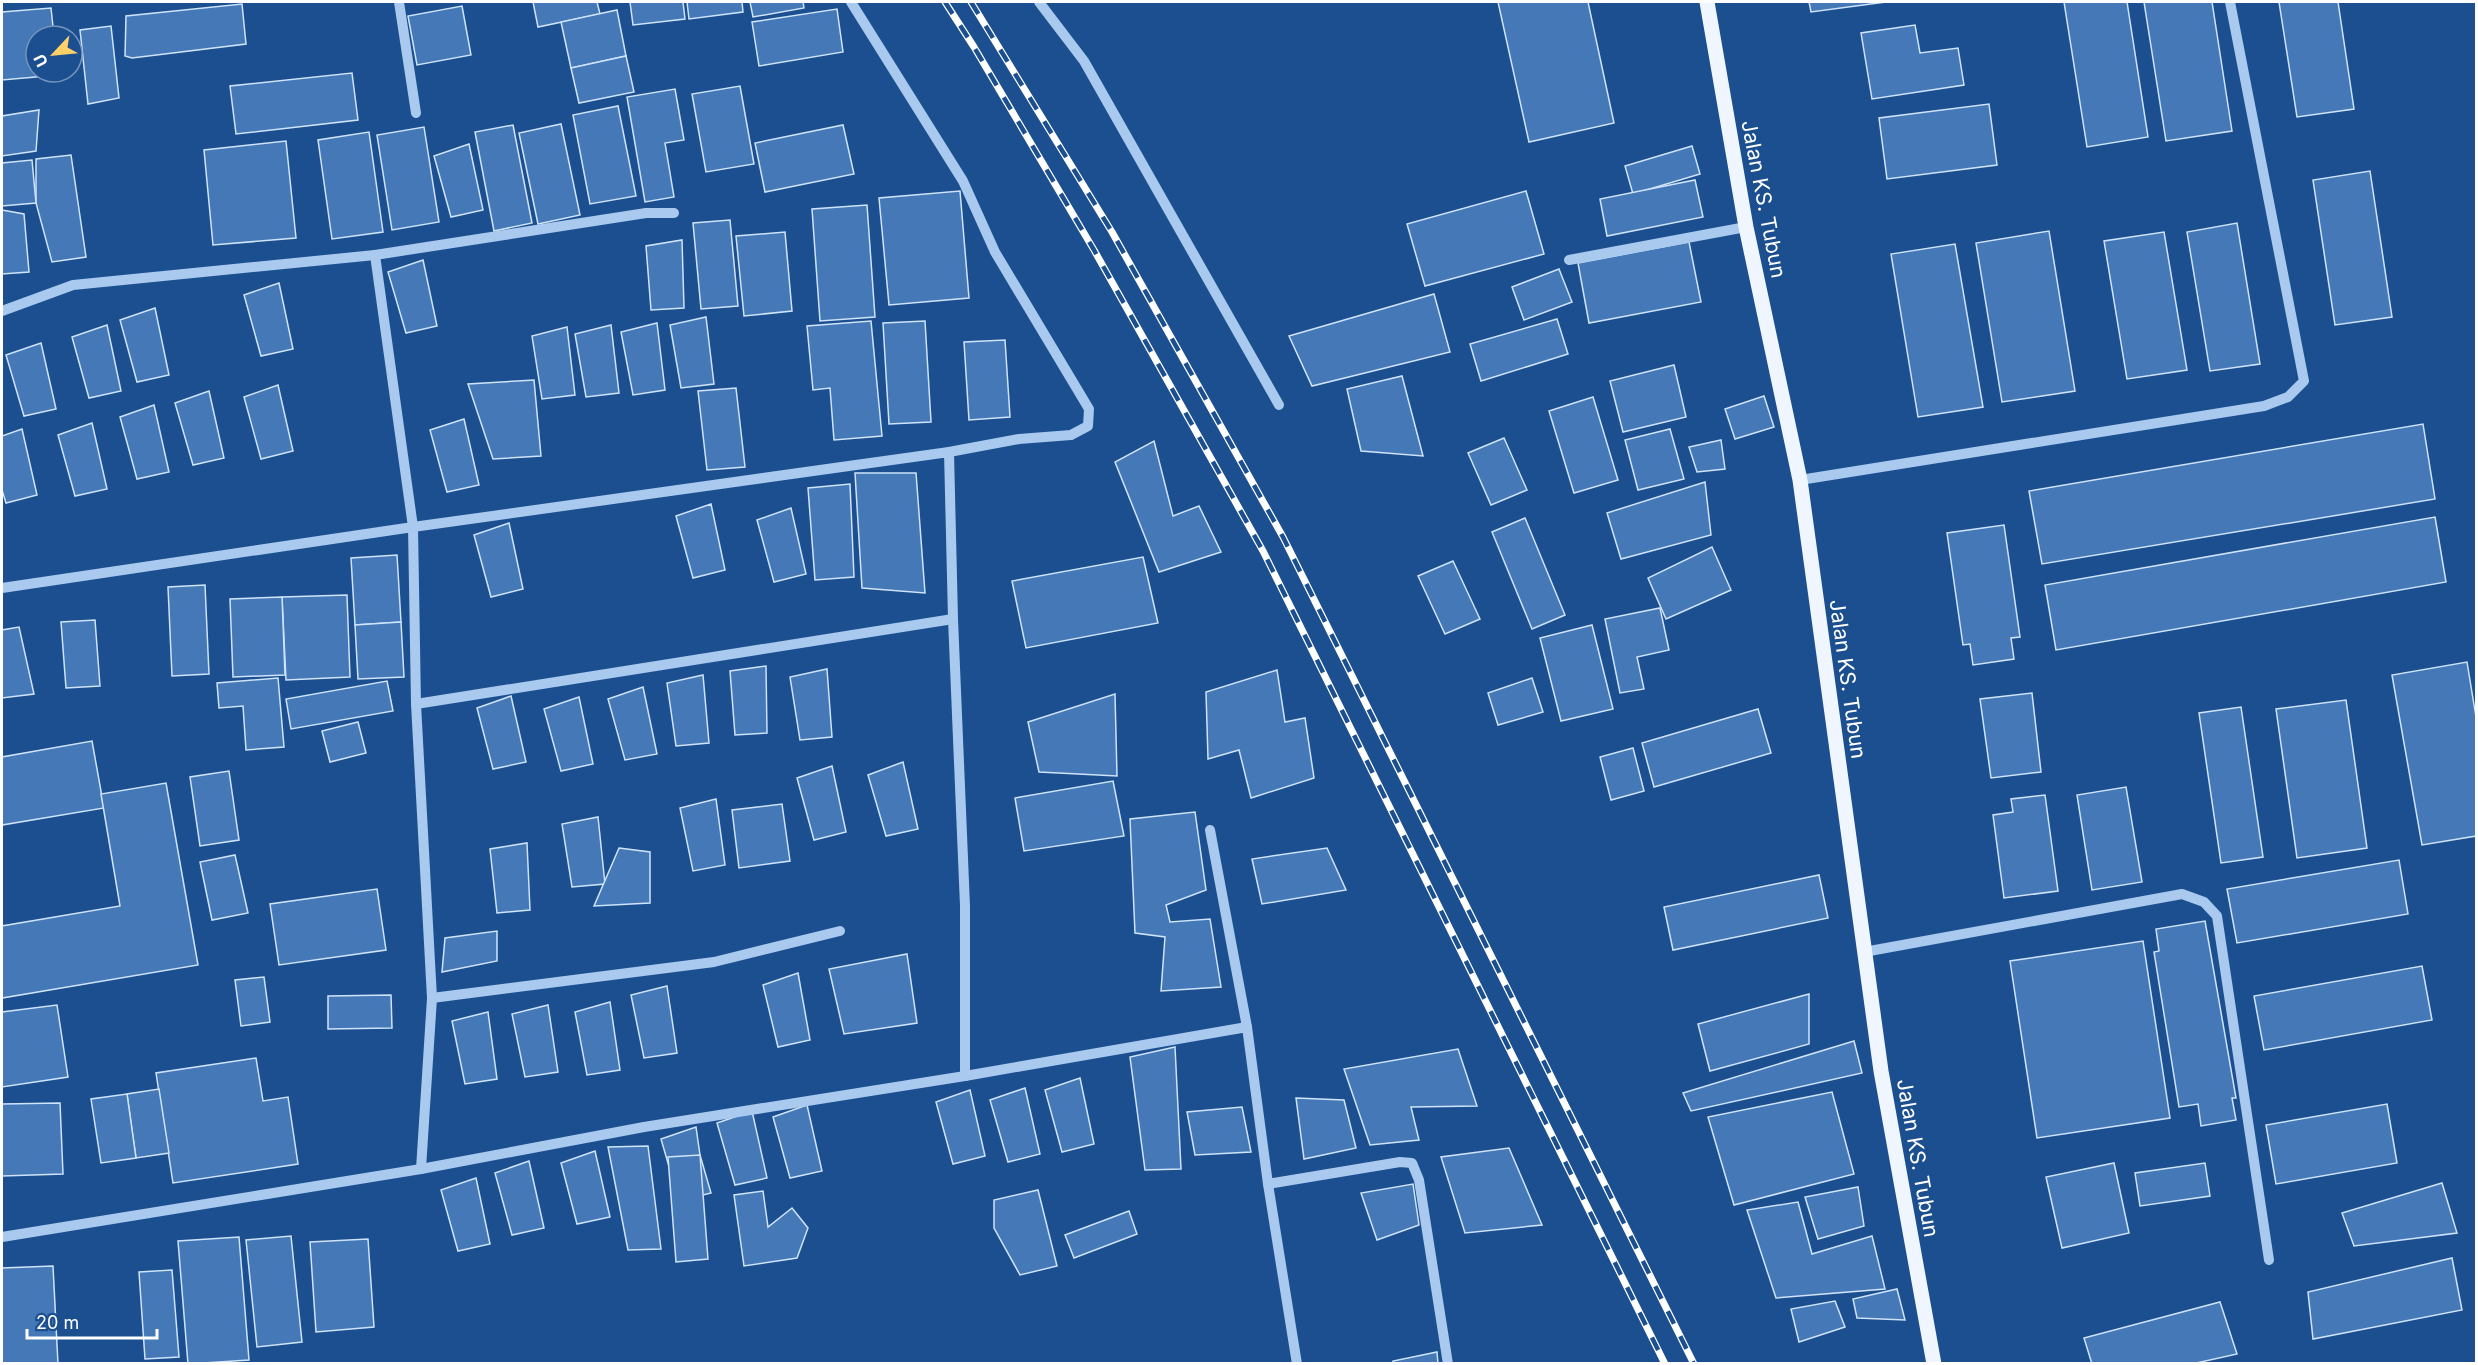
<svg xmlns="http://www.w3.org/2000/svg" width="2478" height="1365" font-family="Inter,sans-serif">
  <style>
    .building { fill: #4478b7; stroke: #cfe3fa; stroke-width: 1.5 }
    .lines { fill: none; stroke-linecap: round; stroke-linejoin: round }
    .minor { stroke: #a9c9ee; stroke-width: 10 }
    .major { stroke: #f0f6ff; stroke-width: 15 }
    .rail-casing { stroke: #fff; stroke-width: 7 }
    .rail { stroke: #1b4f8f; stroke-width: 4.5; stroke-dasharray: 14; stroke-linecap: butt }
    .labels { text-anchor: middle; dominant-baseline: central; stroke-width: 4.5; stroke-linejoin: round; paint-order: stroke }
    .street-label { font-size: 21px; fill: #fff; stroke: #1b4f8f }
  </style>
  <rect width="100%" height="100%" fill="#1b4f8f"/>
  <!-- building -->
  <g class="building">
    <path d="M533 2H597L600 14 538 27Z"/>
    <path d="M630 2H683L685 19 633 25Z"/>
    <path d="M687 2H742L743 12 689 19Z"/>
    <path d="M750 2H803L804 8 753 17Z"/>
    <path d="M1498 2H1588L1614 123 1529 142Z"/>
    <path d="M1809 2H1886L1811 12Z"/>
    <path d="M2064 2H2127L2148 137 2087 147Z"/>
    <path d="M2144 2H2212L2232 131 2166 141Z"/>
    <path d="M2279 2H2338L2354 109 2297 117Z"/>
    <path d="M242 4 246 44 132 58 125 56 126 16Z"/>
    <path d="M462 6 471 55 417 65 408 16Z"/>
    <path d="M51 8 54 36H36V72H57L58 75 2 80V12Z"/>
    <path d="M837 9 843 52 759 66 752 22Z"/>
    <path d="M617 10 626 56 571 68 561 22Z"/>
    <path d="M1915 25 1920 53 1958 48 1964 85 1872 99 1861 33Z"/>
    <path d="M111 26 119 98 88 104 80 30Z"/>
    <path d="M626 56 634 92 579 103 571 68Z"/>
    <path d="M352 73 358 120 236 134 230 86Z"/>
    <path d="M740 86 754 164 706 172 692 94Z"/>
    <path d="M675 89 684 140 665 143 674 197 645 202 627 97Z"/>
    <path d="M1989 104 1997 165 1887 179 1879 118Z"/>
    <path d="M618 106 636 196 590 204 573 115Z"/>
    <path d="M39 110 36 151 2 156V116Z"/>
    <path d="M561 124 580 215 538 224 519 133Z"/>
    <path d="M513 125 532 223 494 231 475 132Z"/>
    <path d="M843 125 854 174 765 192 755 143Z"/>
    <path d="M424 127 439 222 392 230 377 135Z"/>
    <path d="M369 132 383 232 332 239 318 140Z"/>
    <path d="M286 141 296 238 213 245 204 150Z"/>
    <path d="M469 144 483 210 451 217 434 156Z"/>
    <path d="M1692 146 1700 174 1633 194 1625 166Z"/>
    <path d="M71 155 86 257 52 262 36 203V159Z"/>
    <path d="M32 160 36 203 2 206V163Z"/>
    <path d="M2370 171 2392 317 2335 325 2313 180Z"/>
    <path d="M1695 180 1703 217 1607 236 1600 199Z"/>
    <path d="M960 191 969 298 889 305 879 198Z"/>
    <path d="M1526 191 1544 254 1425 286 1407 224Z"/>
    <path d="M867 205 875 317 820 321 812 209Z"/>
    <path d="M2 210 24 214 29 272 2 274Z"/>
    <path d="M730 220 738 306 701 309 693 223Z"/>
    <path d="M2237 223 2260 364 2210 371 2187 232Z"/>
    <path d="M2049 231 2075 391 2002 402 1976 243Z"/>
    <path d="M785 232 792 311 744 316 736 236Z"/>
    <path d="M2164 232 2187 370 2127 379 2104 241Z"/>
    <path d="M682 240 684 308 651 310 646 246Z"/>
    <path d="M1689 242 1701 302 1589 323 1578 263Z"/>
    <path d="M1955 244 1983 407 1918 417 1891 254Z"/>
    <path d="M423 260 437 326 406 333 388 272Z"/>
    <path d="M1559 269 1572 302 1524 320 1512 287Z"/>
    <path d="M279 283 293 349 261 356 244 295Z"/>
    <path d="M1434 294 1450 352 1312 386 1289 336Z"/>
    <path d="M155 308 169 375 137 382 120 320Z"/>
    <path d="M706 317 714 384 681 388 670 325Z"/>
    <path d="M1557 319 1568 354 1481 381 1470 344Z"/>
    <path d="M871 321 882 436 834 440 830 388 813 390 807 326Z"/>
    <path d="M925 321 931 422 889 424 883 323Z"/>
    <path d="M657 323 665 390 633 395 621 332Z"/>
    <path d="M107 325 121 391 89 398 72 337Z"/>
    <path d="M611 325 619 393 586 397 575 334Z"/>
    <path d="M567 327 575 395 542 399 532 336Z"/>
    <path d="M1005 340 1010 417 969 420 964 342Z"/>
    <path d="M41 343 56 409 24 416 6 355Z"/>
    <path d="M1674 365 1686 417 1623 432 1610 381Z"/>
    <path d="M1402 376 1423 456 1361 451 1347 389Z"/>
    <path d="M534 380 541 456 493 459 468 384Z"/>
    <path d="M278 385 293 451 261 459 244 397Z"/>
    <path d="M736 388 745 467 707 470 698 391Z"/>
    <path d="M209 391 224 458 193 465 175 403Z"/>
    <path d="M1764 396 1774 427 1735 439 1725 409Z"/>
    <path d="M1593 397 1618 480 1574 493 1549 411Z"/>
    <path d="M154 405 169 472 137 479 120 417Z"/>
    <path d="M464 419 479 485 447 492 430 430Z"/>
    <path d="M92 423 107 489 75 496 58 435Z"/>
    <path d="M2423 424 2435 499 2042 564 2029 491Z"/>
    <path d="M22 429 37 495 6 503 2 490V436Z"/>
    <path d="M1670 429 1684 479 1638 490 1625 440Z"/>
    <path d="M1504 438 1527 490 1491 505 1468 453Z"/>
    <path d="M1721 440 1725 469 1697 472 1689 447Z"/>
    <path d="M1154 441 1173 516 1199 506 1221 552 1159 572 1115 462Z"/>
    <path d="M855 473H916L925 593 862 588Z"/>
    <path d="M1705 482 1711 535 1621 559 1607 513Z"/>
    <path d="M850 484 854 577 815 580 808 488Z"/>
    <path d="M711 504 725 570 693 578 676 516Z"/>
    <path d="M791 508 806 574 774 582 757 520Z"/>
    <path d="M2435 517 2446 582 2056 650 2045 585Z"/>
    <path d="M1525 518 1565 615 1532 629 1492 532Z"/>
    <path d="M509 523 523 589 491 597 474 535Z"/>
    <path d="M2004 525 2020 637 2011 638 2014 659 1973 665 1970 644 1963 645 1947 533Z"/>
    <path d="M1712 547 1731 590 1666 619 1648 578Z"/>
    <path d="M397 555 401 622 355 625 351 558Z"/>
    <path d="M1143 557 1158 623 1026 648 1012 581Z"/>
    <path d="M1453 561 1480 619 1445 634 1418 576Z"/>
    <path d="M205 585 209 674 172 676 168 587Z"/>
    <path d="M347 595 350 677 286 680 282 597Z"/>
    <path d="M282 597 285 675 233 677 230 599Z"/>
    <path d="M1660 608 1669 650 1637 657 1644 689 1620 693 1605 619Z"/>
    <path d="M95 620 100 686 66 688 61 622Z"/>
    <path d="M401 622 404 677 358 679 355 625Z"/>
    <path d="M1592 625 1613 709 1561 721 1540 638Z"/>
    <path d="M19 627 34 694 2 698V630Z"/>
    <path d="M2467 662 2476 717V836L2422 845 2392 675Z"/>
    <path d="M766 666 767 733 735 735 730 671Z"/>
    <path d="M827 669 832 737 800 740 790 677Z"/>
    <path d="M1277 670 1285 722 1305 718 1314 778 1251 798 1239 750 1208 759 1206 692Z"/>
    <path d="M703 675 709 743 676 746 667 683Z"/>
    <path d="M278 678 284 747 246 750 243 706 219 708 217 683Z"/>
    <path d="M1532 678 1543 712 1498 725 1488 693Z"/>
    <path d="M387 681 393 711 291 729 286 699Z"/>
    <path d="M643 687 657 754 625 760 608 699Z"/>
    <path d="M2032 693 2041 772 1991 778 1980 699Z"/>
    <path d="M1115 694 1117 776 1039 772 1028 722Z"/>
    <path d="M511 696 526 762 493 769 477 708Z"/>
    <path d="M579 697 593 764 561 771 544 709Z"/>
    <path d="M2346 700 2367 848 2297 858 2276 709Z"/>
    <path d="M2241 707 2263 857 2221 863 2199 713Z"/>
    <path d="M1758 709 1771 753 1654 787 1642 743Z"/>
    <path d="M358 722 366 753 330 762 322 731Z"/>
    <path d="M92 741 104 808 2 825V757Z"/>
    <path d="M1633 748 1644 791 1611 800 1600 757Z"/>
    <path d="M903 762 918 829 886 836 868 775Z"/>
    <path d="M832 766 846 832 814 840 797 778Z"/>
    <path d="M229 771 239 840 200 846 190 777Z"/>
    <path d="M1113 781 1124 836 1024 851 1015 798Z"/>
    <path d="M166 783 198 965 2 998V926L120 906 101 794Z"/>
    <path d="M2126 787 2142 882 2092 890 2077 795Z"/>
    <path d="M2045 795 2058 891 2004 898 1993 815 2013 812 2011 799Z"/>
    <path d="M716 799 725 865 693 871 680 808Z"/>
    <path d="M782 804 790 861 739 868 732 810Z"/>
    <path d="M1195 812 1206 890 1166 905 1170 922 1210 919 1221 987 1161 991 1165 937 1135 933 1130 819Z"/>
    <path d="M598 817 605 884 572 887 562 824Z"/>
    <path d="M527 843 530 910 497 913 490 849Z"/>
    <path d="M619 848 650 852V903L594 906Z"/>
    <path d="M1327 848 1346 890 1262 904 1252 859Z"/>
    <path d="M235 855 248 913 212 920 200 862Z"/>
    <path d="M2399 860 2408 914 2237 943 2227 889Z"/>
    <path d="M1819 875 1828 918 1673 950 1664 907Z"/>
    <path d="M377 889 386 950 279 965 270 904Z"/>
    <path d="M2205 921 2236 1098H2232L2236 1120 2201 1126 2198 1104 2179 1107 2154 952 2159 951 2156 929Z"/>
    <path d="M497 931V961L442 972 445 938Z"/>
    <path d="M2143 941 2170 1118 2037 1138 2010 961Z"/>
    <path d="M907 954 917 1023 844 1034 829 969Z"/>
    <path d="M2422 966 2432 1020 2264 1050 2254 996Z"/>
    <path d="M798 973 810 1040 778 1047 763 985Z"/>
    <path d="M264 977 270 1022 241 1026 235 980Z"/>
    <path d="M667 986 677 1053 644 1058 631 995Z"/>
    <path d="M1809 994V1044L1710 1071 1698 1024Z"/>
    <path d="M391 995 392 1028 328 1029V996Z"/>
    <path d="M610 1002 620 1070 587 1075 575 1012Z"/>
    <path d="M57 1005 68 1077 2 1087V1012Z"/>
    <path d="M548 1005 558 1072 525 1077 512 1014Z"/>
    <path d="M488 1012 497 1079 465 1084 452 1021Z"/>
    <path d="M1854 1041 1862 1073 1691 1111 1683 1093Z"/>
    <path d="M1175 1047 1181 1169 1145 1170 1130 1057Z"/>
    <path d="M1458 1049 1477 1106 1411 1107 1419 1140 1370 1145 1344 1069Z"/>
    <path d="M256 1058 263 1101 288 1097 298 1164 173 1183 156 1073Z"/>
    <path d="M1080 1078 1094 1144 1062 1152 1045 1090Z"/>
    <path d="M1025 1088 1040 1154 1008 1162 990 1100Z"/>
    <path d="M159 1089 169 1153 136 1158 127 1094Z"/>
    <path d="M970 1090 985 1156 953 1164 936 1102Z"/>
    <path d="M1832 1092 1854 1174 1734 1205 1708 1117Z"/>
    <path d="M127 1094 136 1158 101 1163 91 1099Z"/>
    <path d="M1296 1098 1344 1100 1356 1148 1304 1159Z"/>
    <path d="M60 1103 63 1174 2 1176V1104Z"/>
    <path d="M2387 1104 2397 1163 2276 1184 2266 1125Z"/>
    <path d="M807 1105 822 1171 790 1178 773 1117Z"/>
    <path d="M1242 1107 1251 1152 1195 1155 1187 1112Z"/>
    <path d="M752 1111 767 1178 735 1185 717 1123Z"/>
    <path d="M696 1127 700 1155 711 1193 679 1201 661 1139Z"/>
    <path d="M648 1146 661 1249 628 1250 608 1147Z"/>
    <path d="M1509 1148 1542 1225 1465 1233 1441 1157Z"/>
    <path d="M595 1151 610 1217 577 1224 561 1163Z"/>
    <path d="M700 1155 708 1259 676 1262 668 1157Z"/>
    <path d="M529 1161 544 1228 512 1235 495 1173Z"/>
    <path d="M2114 1163 2129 1233 2062 1248 2046 1177Z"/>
    <path d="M2205 1163 2210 1196 2140 1206 2135 1173Z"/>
    <path d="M476 1178 490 1244 458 1251 441 1190Z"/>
    <path d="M2442 1183 2457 1233 2354 1246 2342 1213Z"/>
    <path d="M1413 1184 1419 1225 1377 1240 1361 1193Z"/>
    <path d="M1858 1187 1864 1226 1818 1239 1805 1197Z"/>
    <path d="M1038 1190 1057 1266 1020 1275 994 1228V1200Z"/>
    <path d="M763 1191 768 1227 792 1208 808 1228 797 1258 744 1266 734 1195Z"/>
    <path d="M1798 1202 1812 1254 1872 1236 1885 1289 1776 1298 1747 1210Z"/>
    <path d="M1129 1211 1137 1234 1074 1258 1065 1235Z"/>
    <path d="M291 1236 302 1342 257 1347 246 1240Z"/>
    <path d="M239 1237 249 1360 188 1364 178 1241Z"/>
    <path d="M368 1239 374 1327 316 1332 310 1242Z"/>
    <path d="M2452 1258 2462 1310 2313 1339 2308 1292Z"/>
    <path d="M53 1266 58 1364H2V1268Z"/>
    <path d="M172 1270 179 1357 145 1359 139 1272Z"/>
    <path d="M1897 1289 1905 1320 1857 1318 1853 1299Z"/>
    <path d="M1835 1301 1845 1327 1799 1342 1791 1309Z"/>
    <path d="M2220 1302 2237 1354 2192 1364H2092L2084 1338Z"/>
    <path d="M1437 1352 1438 1364H1393V1361Z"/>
  </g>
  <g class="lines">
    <!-- minor -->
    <g class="minor">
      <path d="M399 2 416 113"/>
      <path d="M851 2 963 181 995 252 1089 409 1088 426 1071 435 1019 439 949 452"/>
      <path d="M1039 2 1084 61 1279 405"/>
      <path d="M375 255 646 213H674"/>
      <path d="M1569 260 1746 227"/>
      <path d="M2 311 73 285 375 255 413 527 416 704 432 998 421 1169"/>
      <path d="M1800 480 2264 406 2288 397 2304 381 2230 2"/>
      <path d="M2 588 413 527 949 452 953 619 965 906V1076L644 1127 421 1169 2 1237"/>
      <path d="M416 704 953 619"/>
      <path d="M1210 830 1247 1027"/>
      <path d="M1864 952 2182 894 2204 902 2217 916 2269 1260"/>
      <path d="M432 998 714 962 840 931"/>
      <path d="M965 1076 1247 1027 1268 1184 1400 1162 1412 1163 1419 1180 1448 1364"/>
      <path d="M1268 1184 1297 1364"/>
    </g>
    <!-- major -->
    <path class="major" d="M1707 2 1746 227 1800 480 1881 1071 1934 1364"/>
    <!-- rail casing -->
    <g class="rail-casing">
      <g id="rail">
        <path d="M945 2 974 47 1094 250 1263 551 1665 1364"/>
        <path d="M971 2 1112 232 1283 537 1694 1364"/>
      </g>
    </g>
    <!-- rail -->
    <use href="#rail" class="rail"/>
  </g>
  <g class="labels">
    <!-- street labels -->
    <g class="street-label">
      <text transform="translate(1764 199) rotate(79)">Jalan KS. Tubun</text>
      <text transform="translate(1848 679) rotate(82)">Jalan KS. Tubun</text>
      <text transform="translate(1918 1158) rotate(80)">Jalan KS. Tubun</text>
    </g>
  </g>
  <!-- border -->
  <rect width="2478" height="1365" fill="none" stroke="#ffffff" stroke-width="6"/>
  <!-- north arrow -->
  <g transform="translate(54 54) rotate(244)"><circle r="28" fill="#1b4f8f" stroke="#7695bc" stroke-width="1.5"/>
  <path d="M0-4.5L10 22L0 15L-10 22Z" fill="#ffd166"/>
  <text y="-9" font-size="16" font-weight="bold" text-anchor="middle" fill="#ffffff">U</text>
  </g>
  <!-- scale -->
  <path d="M27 1329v9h130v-9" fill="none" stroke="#ffffff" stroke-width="3"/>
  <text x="36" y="1329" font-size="18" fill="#ffffff" stroke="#1b4f8f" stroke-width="4.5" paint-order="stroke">20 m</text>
</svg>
